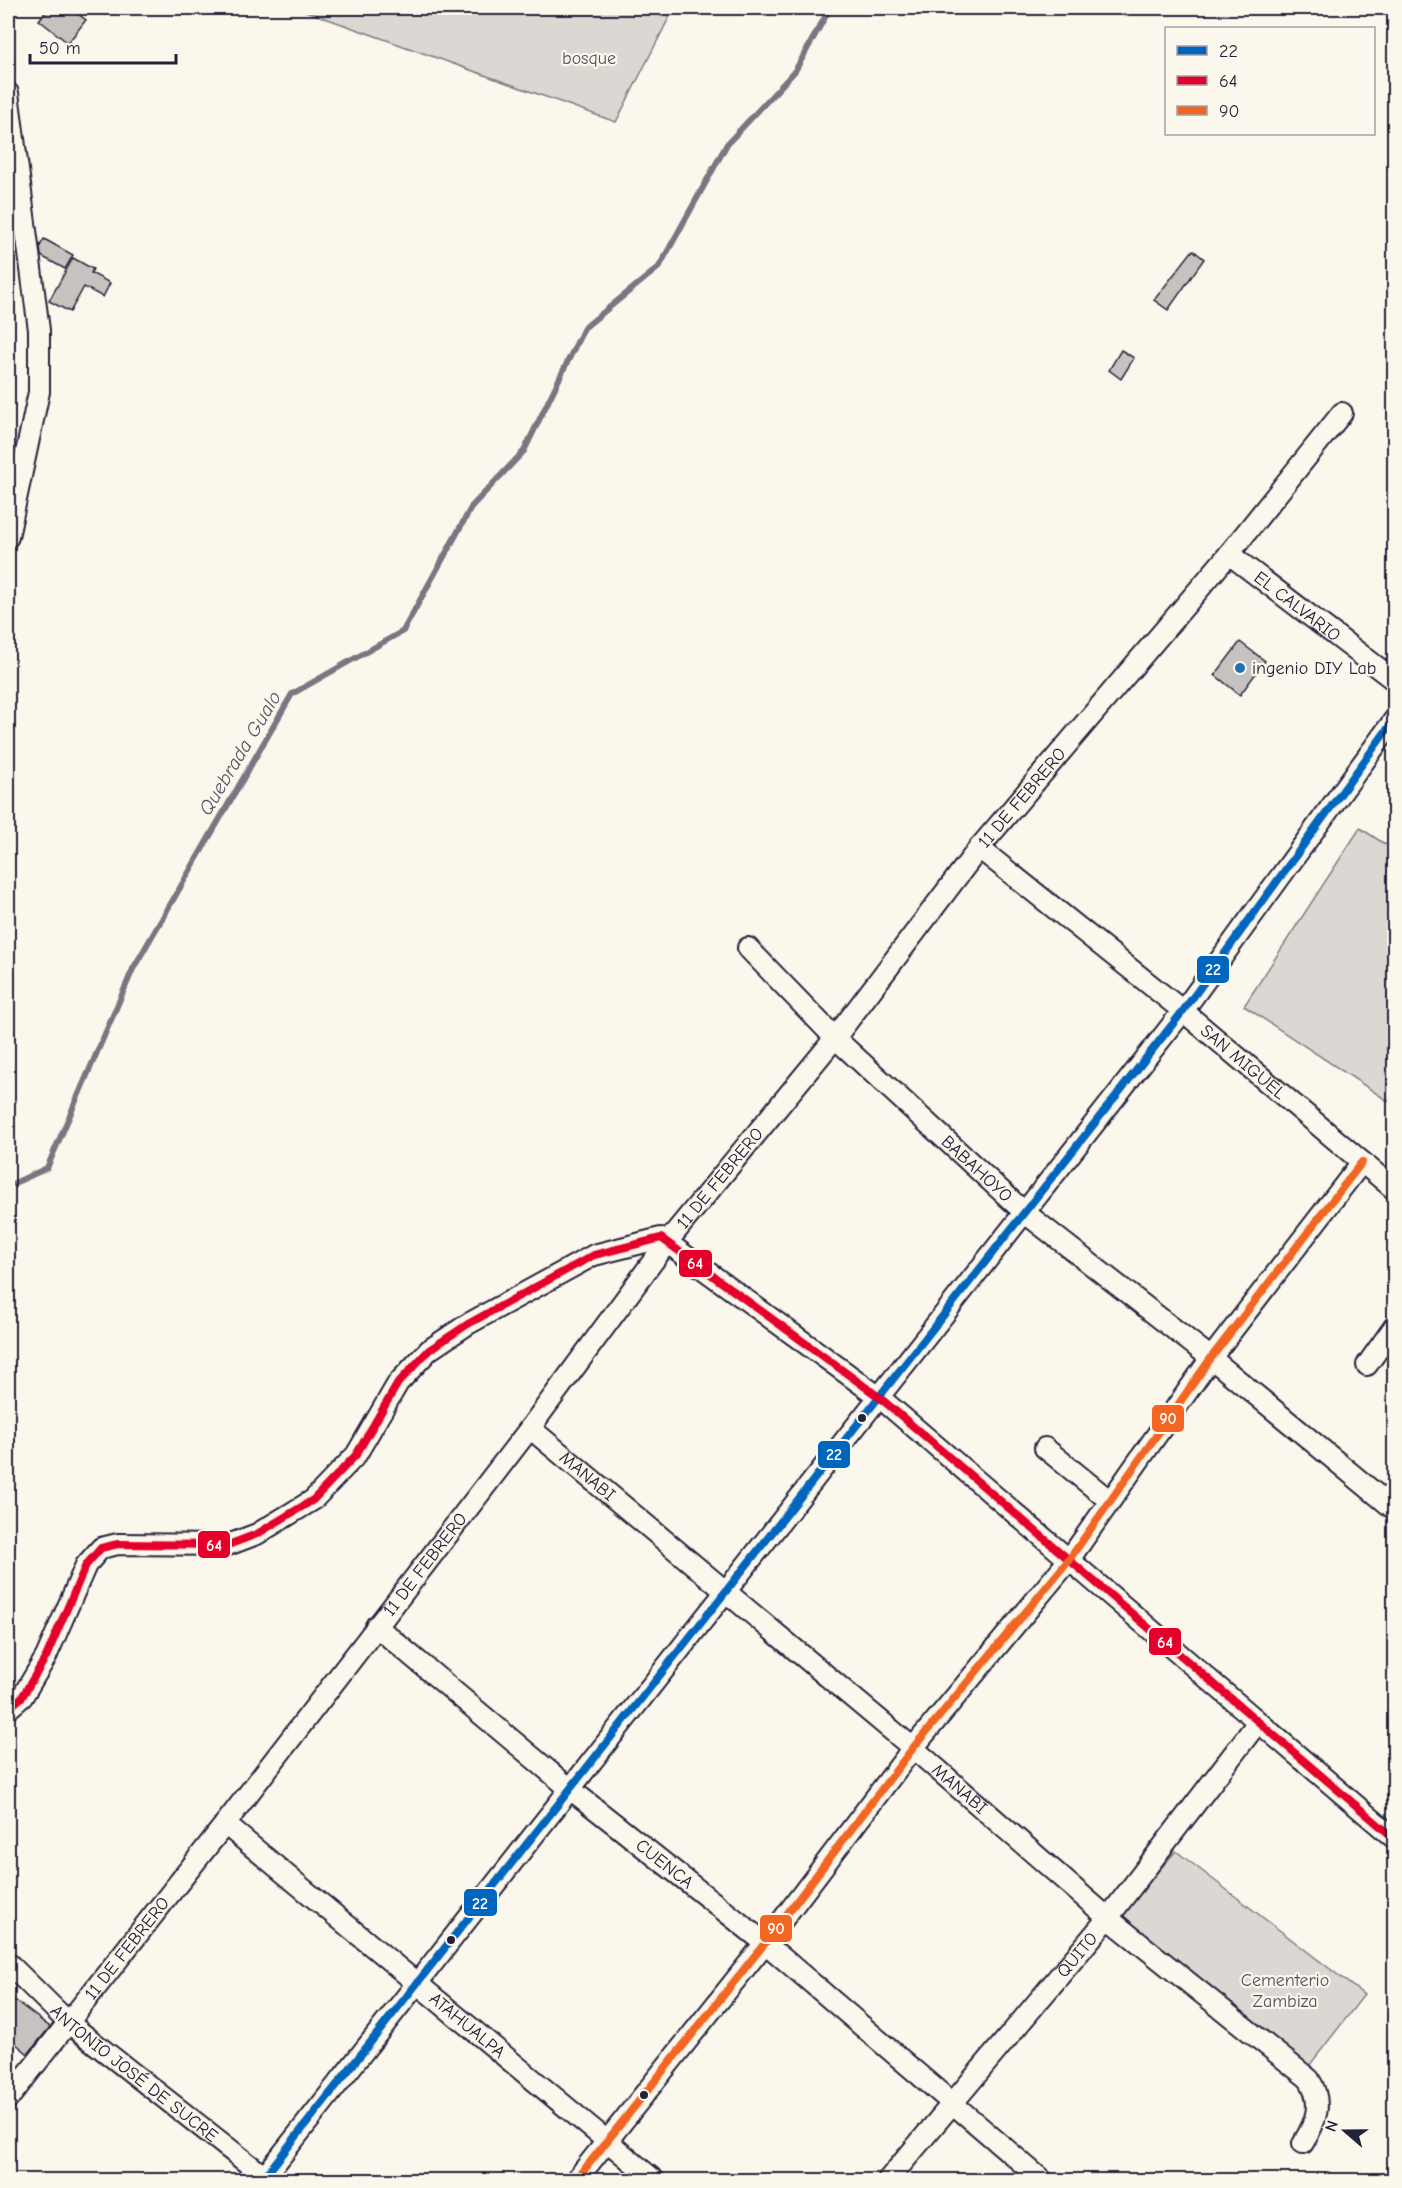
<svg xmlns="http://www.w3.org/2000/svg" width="1402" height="2188" font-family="'Comic Neue',sans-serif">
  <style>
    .green { fill: #dbd8d3; stroke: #7e7d87; stroke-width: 1.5 }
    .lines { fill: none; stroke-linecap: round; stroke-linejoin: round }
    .stream { stroke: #787681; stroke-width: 6 }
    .building { fill: #c6c2c0; stroke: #22223b; stroke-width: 1.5 }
    .minor-casing { stroke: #22223b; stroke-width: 24 }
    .minor { stroke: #fbf7ec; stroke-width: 20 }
    .bus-1-casing { stroke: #fbf7ec; stroke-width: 12 }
    .bus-2-casing { stroke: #fbf7ec; stroke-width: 12 }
    .bus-3-casing { stroke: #fbf7ec; stroke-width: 12 }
    .bus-1 { stroke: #0065bd; stroke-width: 8 }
    .bus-2 { stroke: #e4002b; stroke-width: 8 }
    .bus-3 { stroke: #f26522; stroke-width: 8 }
    .poi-dot { fill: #1f6fb2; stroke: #fbf7ec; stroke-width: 2 }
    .bus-dot { fill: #22223b; stroke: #fbf7ec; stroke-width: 2 }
    .labels { text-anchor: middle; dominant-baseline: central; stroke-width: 4.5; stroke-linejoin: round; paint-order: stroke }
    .park-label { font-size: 18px; fill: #505061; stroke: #fbf7ec }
    .street-label { font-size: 18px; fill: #22223b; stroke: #fbf7ec }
    .poi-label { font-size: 18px; fill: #22223b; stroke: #fbf7ec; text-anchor: start }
    .water-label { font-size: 20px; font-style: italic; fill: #545364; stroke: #fbf7ec }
    .line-badge { stroke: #fbf7ec; stroke-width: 2 }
    .badge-label { font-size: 16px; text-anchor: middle; font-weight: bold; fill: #fff }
  </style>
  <rect width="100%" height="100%" fill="#fbf7ec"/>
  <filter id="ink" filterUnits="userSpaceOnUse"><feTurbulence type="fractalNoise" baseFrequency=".0167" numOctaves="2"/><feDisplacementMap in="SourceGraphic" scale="12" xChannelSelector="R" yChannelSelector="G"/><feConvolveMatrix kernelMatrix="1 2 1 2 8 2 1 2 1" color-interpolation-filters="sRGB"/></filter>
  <g filter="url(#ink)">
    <!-- green -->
    <g class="green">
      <path d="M297 8H674L616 122Z"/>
      <path d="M1360 828 1394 850V1105L1244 1006Z"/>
      <path d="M1176 1851 1364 1995 1309 2066 1119 1916Z"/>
    </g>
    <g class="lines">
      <!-- stream -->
      <path class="stream" d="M8 1186 47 1168 133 969 292 694 403 631 472 506 524 451 584 328 659 267 727 144 795 71 830 8"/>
    </g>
    <!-- building -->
    <g class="building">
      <path d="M49 8H70L86 20 68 43 39 20Z"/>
      <path d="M44 239 73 255 65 269 41 256 40 246Z"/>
      <path d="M1193 250 1204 259 1168 310 1154 300Z"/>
      <path d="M73 258 93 269 91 273 110 283 103 297 84 287 70 312 49 301Z"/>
      <path d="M1121 350 1134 358 1121 379 1109 370Z"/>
      <path d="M1240 642 1265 661 1240 695 1215 675Z"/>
      <path d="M8 1995 50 2027 28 2054 8 2037Z"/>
    </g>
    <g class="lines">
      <!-- minor casing -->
      <g class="minor-casing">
        <g id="minor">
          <path d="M8 93 39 330V392L8 537"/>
          <path id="s1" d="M1229 554 1394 680"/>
          <path id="s2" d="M979 848 1183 1011 1394 1189"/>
          <path id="s3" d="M748 948 835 1038 1024 1212 1211 1358 1394 1509"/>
          <path d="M1367 1365 1394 1327"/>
          <path id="s4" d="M530 1428 913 1748 1108 1918 1309 2079C1323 2102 1317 2121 1303 2143"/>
          <path d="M1045 1448 1110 1501"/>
          <path id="s5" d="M376 1626 569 1788 765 1943 1042 2180"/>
          <path d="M8 1709 22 1697 46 1657 86 1565 101 1548 118 1544 228 1545 257 1534 313 1500 356 1455 398 1383 429 1350 468 1324 594 1255 661 1238 879 1397 1394 1838"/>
          <path id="s6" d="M225 1824 654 2180"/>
          <path id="s7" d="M8 1963 70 2024 265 2177"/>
          <path id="s8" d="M8 2099 225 1824 530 1428 668 1241 835 1038 979 848 1229 554 1342 413"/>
          <path d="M262 2180 1183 1011 1394 720"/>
          <path d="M576 2180 765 1943 913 1748 1068 1561 1211 1358 1362 1162"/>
          <path id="s9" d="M888 2180 1108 1918 1258 1722"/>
        </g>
      </g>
      <!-- minor -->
      <use href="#minor" class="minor"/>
      <!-- bus-1 casing -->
      <g class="bus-1-casing">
        <path id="bus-1" d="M262 2180 1183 1011 1394 720"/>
      </g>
      <!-- bus-2 casing -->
      <g class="bus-2-casing">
        <path id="bus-2" d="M8 1709 22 1697 46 1657 86 1565 101 1548 118 1544 228 1545 257 1534 313 1500 356 1455 398 1383 429 1350 468 1324 594 1255 661 1238 879 1397 1394 1838"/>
      </g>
      <!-- bus-3 casing -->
      <g class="bus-3-casing">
        <path id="bus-3" d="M576 2180 765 1943 913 1748 1068 1561 1211 1358 1362 1162"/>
      </g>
      <!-- bus-1 -->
      <use href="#bus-1" class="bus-1"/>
      <!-- bus-2 -->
      <use href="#bus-2" class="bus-2"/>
      <!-- bus-3 -->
      <use href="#bus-3" class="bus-3"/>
    </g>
  </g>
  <!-- markers -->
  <circle class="poi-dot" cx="1240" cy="668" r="6"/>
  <g class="bus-dot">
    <circle cx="862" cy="1418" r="5"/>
    <circle cx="451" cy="1940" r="5"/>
    <circle cx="644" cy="2095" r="5"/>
  </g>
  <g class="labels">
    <!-- park labels -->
    <g class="park-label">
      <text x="589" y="58">bosque</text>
      <text x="1285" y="1980">Cementerio<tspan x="1285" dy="21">Zambiza</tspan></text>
    </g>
    <!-- street labels -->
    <g class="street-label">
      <text stroke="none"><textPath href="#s1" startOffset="86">EL CALVARIO</textPath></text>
      <text stroke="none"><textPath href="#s8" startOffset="1650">11 DE FEBRERO</textPath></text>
      <text stroke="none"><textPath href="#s2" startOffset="340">SAN MIGUEL</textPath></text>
      <text stroke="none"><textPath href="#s3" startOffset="318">BABAHOYO</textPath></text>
      <text stroke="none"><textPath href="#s8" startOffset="1164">11 DE FEBRERO</textPath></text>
      <text stroke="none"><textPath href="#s4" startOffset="75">MANABI</textPath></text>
      <text stroke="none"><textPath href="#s8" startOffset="678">11 DE FEBRERO</textPath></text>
      <text stroke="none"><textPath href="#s4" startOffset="561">MANABI</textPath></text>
      <text stroke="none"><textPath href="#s5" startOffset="374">CUENCA</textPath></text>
      <text stroke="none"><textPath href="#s8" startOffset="192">11 DE FEBRERO</textPath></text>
      <text stroke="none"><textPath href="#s9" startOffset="294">QUITO</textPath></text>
      <text stroke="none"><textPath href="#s6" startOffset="315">ATAHUALPA</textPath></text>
      <text stroke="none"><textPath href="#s7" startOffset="168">ANTONIO JOSÉ DE SUCRE</textPath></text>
    </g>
    <!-- poi labels -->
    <g class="poi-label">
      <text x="1252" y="668">ingenio DIY Lab</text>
    </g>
    <!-- water labels -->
    <g class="water-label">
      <text transform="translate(240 753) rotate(-59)">Quebrada Gualo</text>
    </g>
  </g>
  <g class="line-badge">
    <rect x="1196" y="955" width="34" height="29" rx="6" fill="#0065bd"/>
    <rect x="678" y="1249" width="35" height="29" rx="6" fill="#e4002b"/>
    <rect x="1151" y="1404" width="34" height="29" rx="6" fill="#f26522"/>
    <rect x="817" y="1440" width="34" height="29" rx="6" fill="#0065bd"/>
    <rect x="197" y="1530" width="34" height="29" rx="6" fill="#e4002b"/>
    <rect x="1148" y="1627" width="34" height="29" rx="6" fill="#e4002b"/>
    <rect x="463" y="1888" width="35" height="29" rx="6" fill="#0065bd"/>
    <rect x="759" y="1914" width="34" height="29" rx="6" fill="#f26522"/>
  </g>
  <g class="badge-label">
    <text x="1213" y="975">22</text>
    <text x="695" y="1269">64</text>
    <text x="1168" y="1424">90</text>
    <text x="834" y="1460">22</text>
    <text x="214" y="1551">64</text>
    <text x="1165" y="1648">64</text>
    <text x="480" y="1909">22</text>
    <text x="776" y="1934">90</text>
  </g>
  <!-- margin -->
  <rect width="1402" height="2188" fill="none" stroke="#fbf7ec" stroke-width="30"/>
  <rect x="15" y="15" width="1372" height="2158" fill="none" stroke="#22223b" stroke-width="2" filter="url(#ink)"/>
  <!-- legend -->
  <rect x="1165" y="27" width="210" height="108" fill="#fbf7ec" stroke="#a4a2a5" stroke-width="1.5"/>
  <rect x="1177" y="46" width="30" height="9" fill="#0065bd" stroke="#a4a2a5" stroke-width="1.5"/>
  <text x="1219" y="57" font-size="18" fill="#22223b">22</text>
  <rect x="1177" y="76" width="30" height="9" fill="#e4002b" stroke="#a4a2a5" stroke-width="1.5"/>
  <text x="1219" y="87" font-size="18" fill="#22223b">64</text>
  <rect x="1177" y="106" width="30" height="9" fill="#f26522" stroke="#a4a2a5" stroke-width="1.5"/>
  <text x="1219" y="117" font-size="18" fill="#22223b">90</text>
  <!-- north arrow -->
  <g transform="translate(1345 2131) rotate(290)" stroke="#fbf7ec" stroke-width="4.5" paint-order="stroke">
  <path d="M0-4.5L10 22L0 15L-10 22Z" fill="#22223b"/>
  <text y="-9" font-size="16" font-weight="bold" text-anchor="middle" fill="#22223b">N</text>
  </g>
  <!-- scale -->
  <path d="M30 54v9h146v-9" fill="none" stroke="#22223b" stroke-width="3"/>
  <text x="39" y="54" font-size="18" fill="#22223b" stroke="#fbf7ec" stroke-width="4.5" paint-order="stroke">50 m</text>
</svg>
